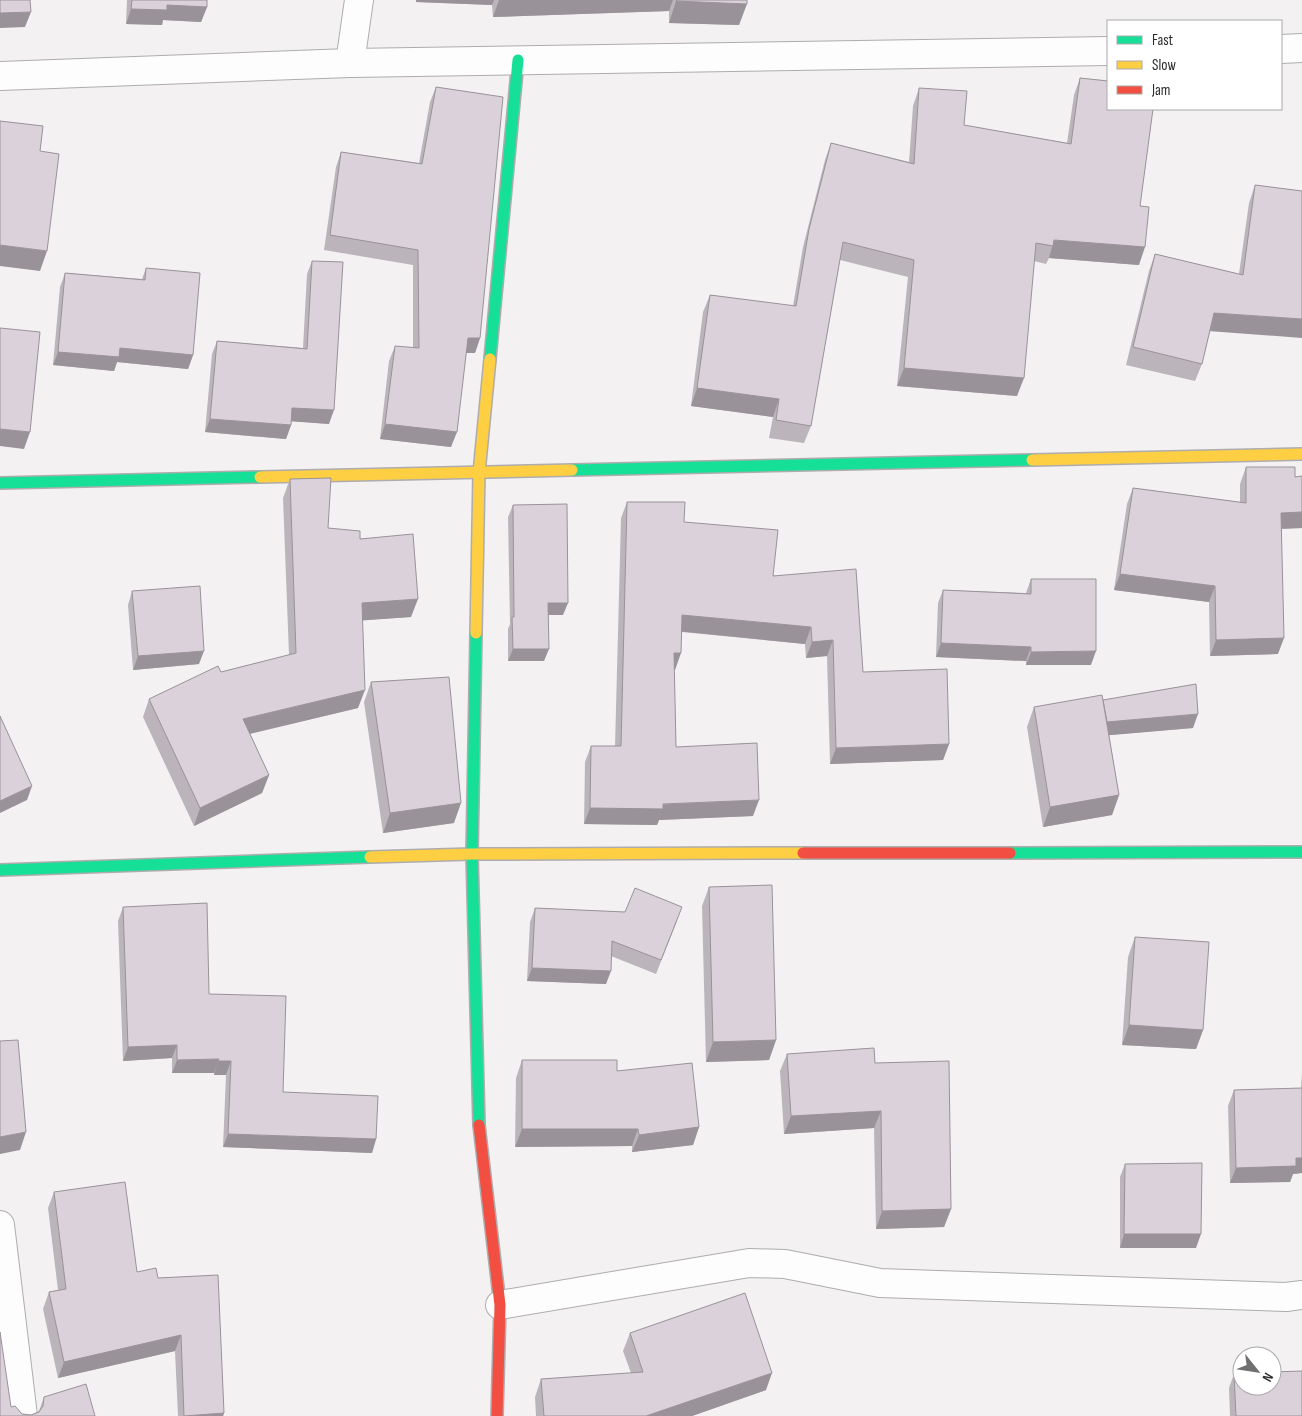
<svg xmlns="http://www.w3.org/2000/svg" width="1302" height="1416" font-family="'Sofia Sans Condensed',sans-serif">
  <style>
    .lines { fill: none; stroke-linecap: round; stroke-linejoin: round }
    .street-casing { stroke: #aeacad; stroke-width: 30 }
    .fast-casing { stroke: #aeacad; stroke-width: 14 }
    .slow-casing { stroke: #aeacad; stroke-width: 14 }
    .jam-casing { stroke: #aeacad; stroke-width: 14 }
    .street { stroke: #fdfdfd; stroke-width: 28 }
    .fast { stroke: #16e098; stroke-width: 11 }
    .slow { stroke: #ffcf43; stroke-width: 11 }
    .jam { stroke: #f24e42; stroke-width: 11 }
    .wall { fill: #bcb4bb }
    .shaded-wall { fill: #999299 }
    .building { fill: #dbd1da; stroke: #999299 }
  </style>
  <rect width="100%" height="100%" fill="#f3f1f2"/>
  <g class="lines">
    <!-- street casing -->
    <g class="street-casing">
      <g id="street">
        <path d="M359 0 350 63 1108 51"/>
        <path d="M1281 49 1302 48"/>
        <path d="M0 76 350 63"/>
        <path d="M0 1225 23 1416"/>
        <path d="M500 1305 749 1263 785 1264 880 1283 1286 1297 1302 1295"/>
      </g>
    </g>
    <!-- fast casing -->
    <g class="fast-casing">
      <g id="fast">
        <path d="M490 359 518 60"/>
        <path d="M572 470 1032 460"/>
        <path d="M0 483 260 477"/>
        <path d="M476 633 472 854 479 1125"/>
        <path d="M1010 853 1302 852"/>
        <path d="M0 870 370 857"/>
      </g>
    </g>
    <!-- slow casing -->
    <g class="slow-casing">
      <g id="slow">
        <path d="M1032 460 1302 454"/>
        <path d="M260 477 572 470"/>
        <path d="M476 633 479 473 490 359"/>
        <path d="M370 857 472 854 803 853"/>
      </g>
    </g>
    <!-- jam casing -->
    <g class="jam-casing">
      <g id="jam">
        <path d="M803 853H1010"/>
        <path d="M479 1125 500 1305 497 1416"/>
      </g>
    </g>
    <!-- street -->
    <use href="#street" class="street"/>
    <!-- fast -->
    <use href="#fast" class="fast"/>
    <!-- slow -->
    <use href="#slow" class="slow"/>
    <!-- jam -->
    <use href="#jam" class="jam"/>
  </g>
  <!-- wall -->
  <g class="wall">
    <path d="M127 0H207V7L201 22 163 20 162 25 126 24Z"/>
    <path d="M416 0H747L739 25 669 23V11L493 17 492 5 416 2Z"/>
    <path d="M1080 78 1140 206 1139 265 1049 258 1046 264 1034 261 1017 396 897 386 908 277 840 260 811 426 804 443 769 438 773 417 691 406 703 312 710 295 793 306 803 247 825 160 831 143 909 162 913 106 919 88 964 125 1067 143 1074 95Z"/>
    <path d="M436 87 480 338 475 353H466L451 447 380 439 389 361 395 346 413 348V265L324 250 336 167 341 152 419 163 430 102Z"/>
    <path d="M1255 185 1302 191 1210 331 1202 364 1195 381 1126 365 1149 271 1155 254 1239 274 1249 203Z"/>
    <path d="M312 261 329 424 291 421V425L286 439 205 432 212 354 217 341 303 348 307 274Z"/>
    <path d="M146 268 193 355 188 369 117 362 114 371 53 365 60 287 65 273 142 279Z"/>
    <path d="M1246 467 1295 477 1302 528 1281 529 1278 654 1210 656 1209 602 1114 590 1127 504 1133 488 1240 502V484Z"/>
    <path d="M290 479 328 528 360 539 411 617 362 620 358 708 250 734 269 775 262 793 194 826 143 717 149 699 221 672 289 655 283 498Z"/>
    <path d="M627 502 684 522 773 576 863 672 949 744 943 760 830 764 827 656 806 658 805 644 682 632 675 670 674 669 676 747 753 816 659 820 657 825 584 824 585 762 591 746H615L621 518Z"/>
    <path d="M513 505 563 615H548L544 661H508V629L510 624 508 517Z"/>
    <path d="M1031 579 1091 665H1026V661L936 657 938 603 943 590 1026 593Z"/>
    <path d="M132 591 199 664 133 670 128 605Z"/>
    <path d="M371 682 454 823 383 833 364 702Z"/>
    <path d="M1103 700 1193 728 1109 735 1119 795 1112 815 1043 827 1027 727 1034 707Z"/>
    <path d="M709 887 776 1040 769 1060 706 1062 702 906Z"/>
    <path d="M123 907 209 994 283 1092 376 1139 372 1153 223 1147 226 1075H214V1073H172V1058L123 1061 118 921Z"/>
    <path d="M535 908 677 921 656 974 611 956 606 984 527 981 530 922Z"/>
    <path d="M1135 937 1203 1030 1196 1049 1122 1045 1128 957Z"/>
    <path d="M787 1054 875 1063 951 1209 944 1227 876 1229 874 1128 784 1134 780 1071Z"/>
    <path d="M522 1060 617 1071 699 1127 693 1145 632 1152V1146L515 1147 516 1078Z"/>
    <path d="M1302 1072V1173L1293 1174 1290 1182 1230 1183 1228 1106 1234 1090 1301 1088Z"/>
    <path d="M1125 1164 1196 1248H1120V1177Z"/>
    <path d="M54 1192 137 1272 158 1278 224 1413 223 1416H178L175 1351 58 1378 43 1309 49 1292 58 1290 48 1208Z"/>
    <path d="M630 1333 766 1390 692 1416H536L535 1397 541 1379 631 1373 623 1351Z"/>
    <path d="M1234 1374 1302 1416H1230L1229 1388Z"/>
    <path d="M44 1397 95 1416H0L11 1407 22 1414 31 1415 39 1411Z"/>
  </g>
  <!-- shaded-wall -->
  <g class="shaded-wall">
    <path d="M416 0H494L492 5 416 2Z"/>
    <path d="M499 0H673L669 11 493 17Z"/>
    <path d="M676 1 747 4 739 25 669 23Z"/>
    <path d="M167 5 207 7 201 22 163 20 162 25 126 24 131 9Z"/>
    <path d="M31 12 25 27 0 28V13Z"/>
    <path d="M1054 240 1145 247 1139 265 1049 258Z"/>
    <path d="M0 245 47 251 40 271 0 266Z"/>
    <path d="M1214 313 1302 319V338L1208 331Z"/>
    <path d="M468 338H480L475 353H463Z"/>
    <path d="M120 348 193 355 188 369 117 362 114 371 53 365 58 352Z"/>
    <path d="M904 368 1024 378 1017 396 897 386Z"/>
    <path d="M697 388 779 399 773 417 691 406Z"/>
    <path d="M292 408 334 410 329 424 287 421Z"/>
    <path d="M210 419 291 425 286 439 205 432Z"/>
    <path d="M385 424 457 432 451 447 380 439Z"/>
    <path d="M0 429 30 432 24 449 0 446Z"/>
    <path d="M1302 512V528L1275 529 1281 513Z"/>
    <path d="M1120 574 1215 586 1209 602 1114 590Z"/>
    <path d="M418 599 411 617 355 621 362 603Z"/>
    <path d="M548 603H568L563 615H543Z"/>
    <path d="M682 615 811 627 805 644 676 631Z"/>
    <path d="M1284 638 1278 654 1210 656 1216 640Z"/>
    <path d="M833 640 827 656 806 658 812 642Z"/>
    <path d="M941 643 1031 647 1026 661 936 657Z"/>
    <path d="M513 649H549L544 661H508Z"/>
    <path d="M204 651 199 664 133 670 138 656Z"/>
    <path d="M1096 651 1091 665H1026L1031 652Z"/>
    <path d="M674 653H681L675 670 668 669Z"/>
    <path d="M365 690 358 708 236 737 243 719Z"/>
    <path d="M1198 714 1193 728 1100 736 1105 722Z"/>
    <path d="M949 744 943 760 830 764 836 748Z"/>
    <path d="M269 775 262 793 194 826 200 808Z"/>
    <path d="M32 786 27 800 0 813V801Z"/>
    <path d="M1119 795 1112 815 1043 827 1050 807Z"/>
    <path d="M759 800 753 816 659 820 657 825 584 824 590 808Z"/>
    <path d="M461 803 454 823 383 833 390 813Z"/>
    <path d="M532 968 611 971 606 984 527 981Z"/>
    <path d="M1129 1025 1203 1030 1196 1049 1122 1045Z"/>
    <path d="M776 1040 769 1060 706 1062 713 1042Z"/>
    <path d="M177 1045 172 1058 123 1061 128 1047Z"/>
    <path d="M219 1059 214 1073H172L177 1060Z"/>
    <path d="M218 1061H231L226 1075H214Z"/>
    <path d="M881 1111 874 1128 784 1134 791 1116Z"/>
    <path d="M699 1127 693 1145 632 1152 639 1135Z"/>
    <path d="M522 1129H638L632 1146 515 1147Z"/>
    <path d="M26 1132 20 1150 0 1154V1137Z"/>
    <path d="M228 1134 376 1139 372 1153 223 1147Z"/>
    <path d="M1296 1158H1302V1173L1293 1174 1290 1182 1230 1183 1236 1168Z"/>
    <path d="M951 1209 944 1227 876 1229 882 1211Z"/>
    <path d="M1124 1234H1201L1196 1248H1120Z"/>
    <path d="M181 1335 175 1351 58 1378 64 1362Z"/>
    <path d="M772 1373 766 1390 692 1416H646Z"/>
    <path d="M224 1413 223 1416H184Z"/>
  </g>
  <!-- building -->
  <g class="building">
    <path d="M0 0H30L31 12 0 13Z"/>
    <path d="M132 0H207V7L167 5V10L131 9Z"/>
    <path d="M677 0H747V4L676 1Z"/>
    <path d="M1080 78 1108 81V109H1153L1140 206 1149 207 1145 247 1054 240 1053 246 1036 243 1024 378 904 368 914 260 843 242 811 426 776 420 779 399 697 388 710 295 796 306 809 229 831 143 914 164 919 88 967 91 964 125 1071 144Z"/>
    <path d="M436 87 503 97 480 338H468L457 432 385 424 395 346 419 348 418 250 330 235 341 152 422 164Z"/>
    <path d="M0 121 43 126 40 151 59 154 47 251 0 245Z"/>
    <path d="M1255 185 1302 191V319L1214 313 1202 364 1133 347 1155 254 1243 275Z"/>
    <path d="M312 261 343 262 334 410 292 408 291 425 210 419 217 341 307 349Z"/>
    <path d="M146 268 200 273 193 355 120 348 119 357 58 352 65 273 145 280Z"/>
    <path d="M0 328 40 332 30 432 0 429Z"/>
    <path d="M1246 467H1295V477L1302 476V512L1281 513 1284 638 1216 640 1215 586 1120 574 1133 488 1246 503Z"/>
    <path d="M331 478 328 528 360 531V539L413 534 418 599 362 603 365 690 243 719 269 775 200 808 149 699 218 666 221 672 296 653 290 479Z"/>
    <path d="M627 502H685L684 522 778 530 773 576 856 569 863 672 947 669 949 744 836 748 833 640 812 642 811 627 682 615 681 653H674L676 747 757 743 759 800 663 804V809L590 808 591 746H621Z"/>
    <path d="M567 504 568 603H548L549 649H513L512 617H514L513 505Z"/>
    <path d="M1031 579H1096V651L1031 652V647L941 643 943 590 1031 594Z"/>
    <path d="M200 586 204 651 138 656 132 591Z"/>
    <path d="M449 677 461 803 390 813 371 682Z"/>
    <path d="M1196 684 1198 714 1107 722 1103 700Z"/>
    <path d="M1102 695 1119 795 1050 807 1034 707Z"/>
    <path d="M0 716 32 786 0 801Z"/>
    <path d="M772 885 776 1040 713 1042 709 887Z"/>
    <path d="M635 888 682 907 661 960 612 941 611 971 532 968 535 908 625 912Z"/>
    <path d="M207 903 209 994 286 996 283 1092 378 1096 376 1139 228 1134 231 1061H218L219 1059 177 1060V1045L128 1047 123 907Z"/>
    <path d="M1135 937 1209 942 1203 1030 1129 1025Z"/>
    <path d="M18 1040 26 1132 0 1137V1041Z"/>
    <path d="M874 1048 875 1063 949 1061 951 1209 882 1211 881 1111 791 1116 787 1054Z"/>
    <path d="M522 1060H617V1071L692 1063 699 1127 639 1135 638 1129H522Z"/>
    <path d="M1302 1088V1158H1296V1166L1236 1168 1234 1090Z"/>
    <path d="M1202 1163 1201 1234H1124L1125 1164Z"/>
    <path d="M125 1182 137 1272 156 1268 158 1278 218 1275 224 1413 184 1416 181 1335 64 1362 49 1292 66 1289 54 1192Z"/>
    <path d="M745 1293 772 1373 646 1416H544L541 1379 643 1372 630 1333Z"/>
    <path d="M0 1332 11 1407 15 1406 22 1414 31 1415 39 1412 43 1406 44 1397 86 1384 95 1416H0Z"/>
    <path d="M1302 1371V1416H1236L1234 1374H1242V1386H1272V1372Z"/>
  </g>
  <!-- legend -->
  <rect x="1107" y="20" width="175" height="90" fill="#ffffff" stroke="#aaa9aa"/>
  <rect x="1117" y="36" width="25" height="8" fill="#16e098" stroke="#aaa9aa"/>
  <text x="1152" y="45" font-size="15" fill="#2b292a">Fast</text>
  <rect x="1117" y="61" width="25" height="8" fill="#ffcf43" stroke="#aaa9aa"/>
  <text x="1152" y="70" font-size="15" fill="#2b292a">Slow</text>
  <rect x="1117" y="86" width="25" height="8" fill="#f24e42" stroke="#aaa9aa"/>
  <text x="1152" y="95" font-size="15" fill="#2b292a">Jam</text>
  <!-- north arrow -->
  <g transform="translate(1257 1371) rotate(120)"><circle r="24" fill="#ffffff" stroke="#aaa9aa"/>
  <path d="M0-4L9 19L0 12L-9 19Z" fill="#716f70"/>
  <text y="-8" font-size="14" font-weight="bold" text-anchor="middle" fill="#2b292a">N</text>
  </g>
</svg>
